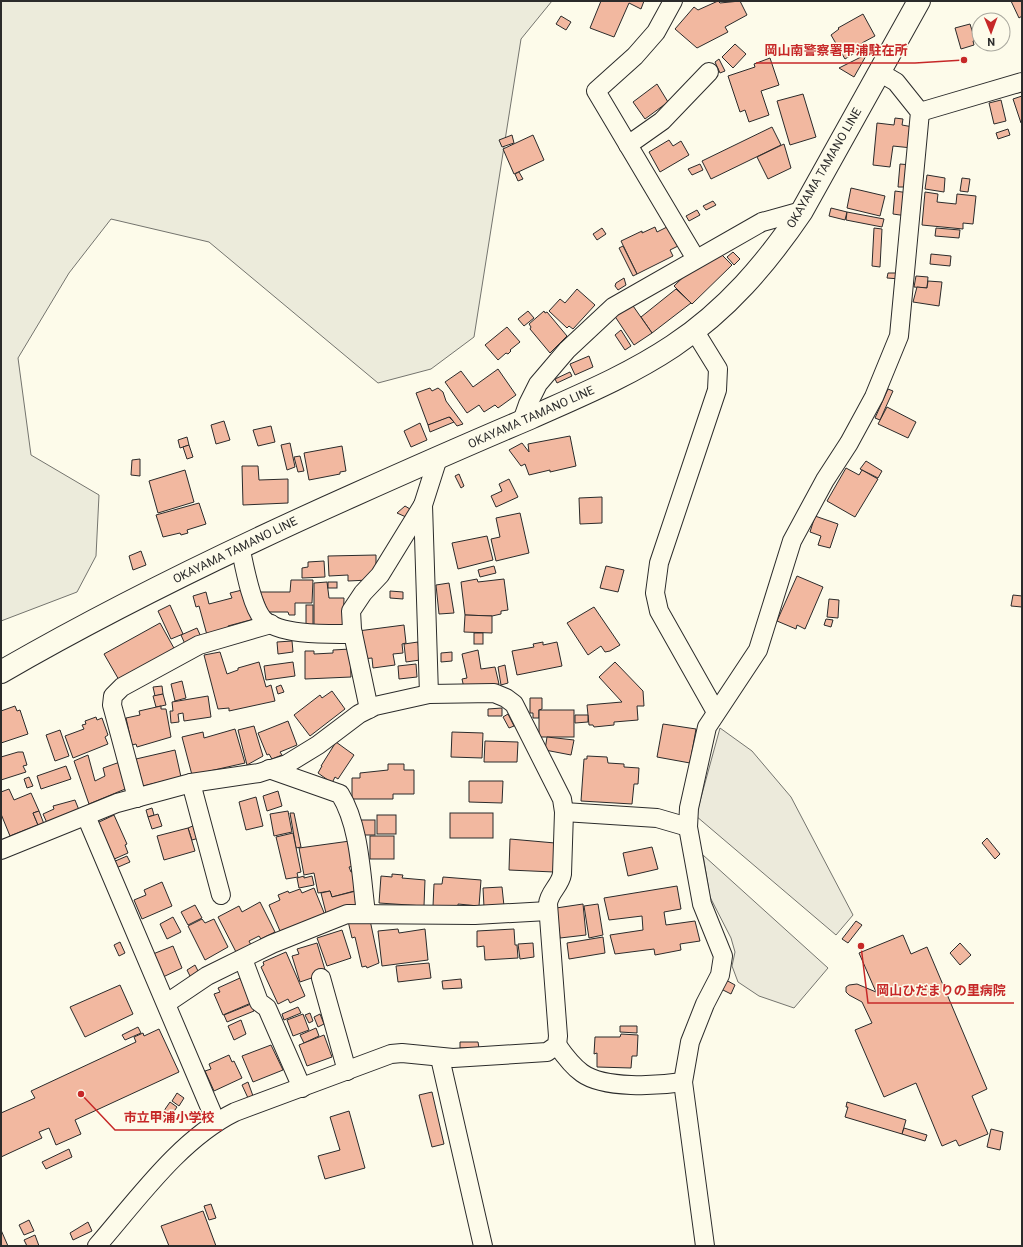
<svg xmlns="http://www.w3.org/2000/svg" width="1023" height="1247" font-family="Roboto,'Noto Sans JP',sans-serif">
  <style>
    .green { fill: #ecebdb; stroke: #74746e }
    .parking { fill: #eceadb; stroke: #74746e }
    .building { fill: #f2b8a0; stroke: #2b2b2b }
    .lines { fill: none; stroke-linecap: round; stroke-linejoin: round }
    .street-casing { stroke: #2b2b2b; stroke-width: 20 }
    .primary-casing { stroke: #2b2b2b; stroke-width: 24 }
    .street { stroke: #fdfbea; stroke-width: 18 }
    .primary { stroke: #fdfbea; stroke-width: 22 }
    .labels { text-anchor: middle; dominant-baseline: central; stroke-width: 3; stroke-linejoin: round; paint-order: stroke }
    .street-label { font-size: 12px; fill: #2b2b2b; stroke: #fdfbea }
    .leader { fill: none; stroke: #c62828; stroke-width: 1.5 }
    .callout-dot { fill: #c62828; stroke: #fdfbea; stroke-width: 1.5 }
    .callout-label { font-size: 13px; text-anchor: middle; font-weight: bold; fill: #c62828; stroke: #fdfbea; stroke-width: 3; stroke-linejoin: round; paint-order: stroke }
  </style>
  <rect width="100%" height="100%" fill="#fdfbea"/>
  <!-- green -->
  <path class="green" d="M1 1H552L521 39 474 337 431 369 378 383 209 242 111 219 69 273 18 358 31 455 99 495 96 556 77 592 1 621Z"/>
  <!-- parking -->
  <g class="parking">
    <path d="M720 728 752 751 791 797 853 915 836 935 696 816Z"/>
    <path d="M703 855 828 968 794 1008 759 996 738 982 732 966 735 952 731 938 710 897Z"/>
  </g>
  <!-- building -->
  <g class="building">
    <path d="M601 1H644L641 9 629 3 614 37 590 28Z"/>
    <path d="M718 1 720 3 740 1 747 15 725 27 728 32 697 48 675 29 694 7 698 10Z"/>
    <path d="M1011 1H1022V16L1019 18Z"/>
    <path d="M863 14 875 36 862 43 864 47 845 59 831 35 839 29 838 28Z"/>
    <path d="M561 16 571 22 566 30 556 24Z"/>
    <path d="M970 24 975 40 973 41 974 45 961 49 955 28Z"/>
    <path d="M735 44 746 54 733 68 722 57Z"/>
    <path d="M867 54 854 77 839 68Z"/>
    <path d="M770 58 779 85 761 91 769 115 749 122 745 110 740 112 728 76 755 67 754 64Z"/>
    <path d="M719 59 725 71 720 73 715 62Z"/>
    <path d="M657 84 668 102 645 119 633 102Z"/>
    <path d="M803 94 816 137 790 145 777 101Z"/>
    <path d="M1022 96V123H1021L1013 99Z"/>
    <path d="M1001 100 1006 121 994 124 989 103Z"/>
    <path d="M895 118 903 119 902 125 913 127 912 148 893 146 890 167 873 165 877 123 894 125Z"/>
    <path d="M772 127 781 145 711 179 702 161Z"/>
    <path d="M1008 129 1010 135 998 139 996 133Z"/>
    <path d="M512 135 514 143 502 147 499 140Z"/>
    <path d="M533 135 544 160 514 174 503 149Z"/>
    <path d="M669 140 673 146 681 141 689 155 660 172 649 152Z"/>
    <path d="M784 144 791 168 768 179 757 157Z"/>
    <path d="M700 164 703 170 692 175 688 169Z"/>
    <path d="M900 164 911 165 910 187H898Z"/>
    <path d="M519 172 523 179 518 181 515 174Z"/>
    <path d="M927 175 945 178 944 192 925 189Z"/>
    <path d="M962 178 970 179 968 192 960 191Z"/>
    <path d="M851 188 885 196 880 216 847 208Z"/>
    <path d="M895 191 909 193 907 216 893 214Z"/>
    <path d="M925 192 938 194 937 202 956 204 957 194 976 196 973 224 963 223V229L922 225Z"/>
    <path d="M713 201 716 205 706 210 703 206Z"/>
    <path d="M831 208 847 212 845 220 829 216Z"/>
    <path d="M697 210 700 215 689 221 686 216Z"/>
    <path d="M847 212 884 219 882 227 846 220Z"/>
    <path d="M669 226 678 246 670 250 673 256 637 274 621 241 642 231V233L655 227 657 232Z"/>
    <path d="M602 228 606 234 597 240 593 234Z"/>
    <path d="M874 228 882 229 880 267 872 266Z"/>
    <path d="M936 228 960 230 959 238 935 236Z"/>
    <path d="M623 246 637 274 633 276 619 248Z"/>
    <path d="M719 252 732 265 692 304 674 286 697 264Z"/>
    <path d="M733 252 740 259 734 265 727 257Z"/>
    <path d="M931 254 951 256 950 266 930 264Z"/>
    <path d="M888 273H901L900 279 887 278Z"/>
    <path d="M916 276 928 277 927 288 914 287Z"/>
    <path d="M624 278 626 285 618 290 615 286 616 283Z"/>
    <path d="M928 281 942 282 939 306 913 302 917 287 927 288Z"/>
    <path d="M577 289 595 305 573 329 569 326 567 328 549 311 560 299 565 303Z"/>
    <path d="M676 289 691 303 652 333 641 317Z"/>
    <path d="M631 303 652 333 634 345 614 315Z"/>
    <path d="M528 311 534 318 524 326 518 319Z"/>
    <path d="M544 311 545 313 547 312 567 336 550 353 530 329 531 327 529 324Z"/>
    <path d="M507 327 520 342 510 350 511 351 508 354 506 353 498 360 485 345Z"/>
    <path d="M621 330 631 346 625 350 615 335Z"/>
    <path d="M589 356 593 367 575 375 570 364Z"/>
    <path d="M498 369 516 395 498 408 495 405 484 412 479 405 467 413 445 382 461 371 473 387Z"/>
    <path d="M570 372 572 376 557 383 555 379Z"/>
    <path d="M430 388 432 391 438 388 443 392 446 401 463 424 457 426 450 417 428 425 416 393Z"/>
    <path d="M888 389 893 391 880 420 875 418Z"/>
    <path d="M887 407 916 422 908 438 878 424Z"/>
    <path d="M449 417 454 422 430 432 428 425Z"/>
    <path d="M224 421 230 440 216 444 211 425Z"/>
    <path d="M420 423 427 440 411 447 404 431Z"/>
    <path d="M271 426 275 442 258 446 253 430Z"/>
    <path d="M570 436 576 466 550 472V470L529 475 525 464 521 466 509 450 522 443 529 452 528 444Z"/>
    <path d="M187 437 189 445 180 448 178 440Z"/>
    <path d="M290 443 295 467 287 470 281 445Z"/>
    <path d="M189 445 193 457 187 459 183 447Z"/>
    <path d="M342 446 346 471 340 472V474L309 480 304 453Z"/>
    <path d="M300 456 304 471 298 472 294 457Z"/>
    <path d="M140 459V476L131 475 132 460Z"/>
    <path d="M866 461 882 471 878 478 860 469Z"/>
    <path d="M242 466H258L259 480 288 479V503L243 505Z"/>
    <path d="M846 468 859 475 862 470 878 479 855 517 827 501Z"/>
    <path d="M185 470 194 502 158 513 149 481Z"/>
    <path d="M459 474 464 486 461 488 455 476Z"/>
    <path d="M509 479 518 497 496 507 491 496 502 491 499 484Z"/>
    <path d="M602 497V523L580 524 579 498Z"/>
    <path d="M199 503 206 524 187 530 188 533 181 535 180 533 163 537 156 515Z"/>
    <path d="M405 506 410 509 406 517 397 513Z"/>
    <path d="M520 513 529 553 496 561 491 539 500 537 496 518Z"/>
    <path d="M815 516 838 524 830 548 818 545 821 536 810 532Z"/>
    <path d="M487 536 493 560 458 569 452 543Z"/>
    <path d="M141 551 146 565 133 570 129 556Z"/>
    <path d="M376 555V573H369V580L348 581V575L329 576 328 556Z"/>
    <path d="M324 561 325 577 302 578V568L308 567V562Z"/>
    <path d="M494 566 496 573 480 577 478 570Z"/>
    <path d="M606 566 624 570 618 592 600 588Z"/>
    <path d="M797 576 823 587 805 629 797 625 796 629 777 621Z"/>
    <path d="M477 579 478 582 504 579 508 610 501 611V614L492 616 465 615 461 582Z"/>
    <path d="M291 580H313L312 603H295V615H289L288 612H268L260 592H290Z"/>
    <path d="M327 582 329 598H344L343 627 314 626V583Z"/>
    <rect x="328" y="582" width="9" height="6"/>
    <path d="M449 583 454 613 439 614 436 585Z"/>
    <path d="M246 589 254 619 228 626 229 630 207 635 199 606 196 607 193 596 206 592 209 604 232 598 230 593Z"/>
    <path d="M390 591 403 592V599L390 598Z"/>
    <path d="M1013 595 1022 596V607L1011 606Z"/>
    <path d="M829 599 839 600 838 618 827 617Z"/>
    <path d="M170 605 183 634 171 639 158 611Z"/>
    <rect x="306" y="605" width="7" height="21"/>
    <path d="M594 607 620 645 610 651 605 652 601 646 588 655 567 623Z"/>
    <path d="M465 615 492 616V633L464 632Z"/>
    <path d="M826 619 833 620 831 627 824 625Z"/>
    <path d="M160 623 175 650 119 680 104 654Z"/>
    <path d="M404 625 406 643 402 644 403 653 393 654 395 665 373 668 372 658 362 659 358 631Z"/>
    <path d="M197 628 201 637 185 644 181 635Z"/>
    <rect x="474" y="633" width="9" height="11"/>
    <path d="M292 641 293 652 278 654 277 642Z"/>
    <path d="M418 642 420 660 406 662 404 644Z"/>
    <path d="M543 642V645L557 642 562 666 517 675 512 651 534 647 533 644Z"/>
    <path d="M350 649 351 677 305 679V651H314V654L333 653V650Z"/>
    <path d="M478 650 481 669 495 667 499 684 475 688H464L462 679 467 678 462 654Z"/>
    <path d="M220 652 227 674 238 670V668L259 662 266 687 271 685 275 701 229 711V708L218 709 204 655Z"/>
    <path d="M452 652V661L441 662V653Z"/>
    <path d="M293 662 295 676 266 680 264 666Z"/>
    <path d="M615 662 643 691 644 706H637L638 720 614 722V725L594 727 593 725H589L587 705 622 702 599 677Z"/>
    <path d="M416 664 417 677 399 679 398 666Z"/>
    <path d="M505 665 508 683 501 685 498 667Z"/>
    <path d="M182 681 186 698 175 701 171 684Z"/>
    <path d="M281 685 284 692 278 694 276 687Z"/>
    <path d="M162 686 163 694 155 696 153 687Z"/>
    <path d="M332 691 345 709 310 736 294 715 320 695 322 698Z"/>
    <path d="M163 694 166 705 156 707 153 696Z"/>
    <path d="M208 696 211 717 184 721 183 713 178 714 179 722 171 723 170 711H173L172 702Z"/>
    <path d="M530 698H542V709L539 710V718H533V713H530Z"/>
    <path d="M15 706 17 711 20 710 28 734 1 743V711Z"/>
    <path d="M161 706V709H166L171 737 137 747 136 744 132 745 126 718 140 715 139 711Z"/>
    <path d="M502 708V716H488V709Z"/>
    <rect x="539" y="710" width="35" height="27"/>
    <path d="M508 714 514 726 509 728 503 717Z"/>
    <path d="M575 715H588V722L575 723Z"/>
    <path d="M96 717 97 720 102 718 108 735 105 737 108 744 73 758 65 736 84 729 82 725 86 724 85 721Z"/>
    <path d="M288 721 297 745 280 752 282 755 272 759 269 754 267 755 258 733Z"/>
    <path d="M663 724 696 729 690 763 657 757Z"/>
    <path d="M254 726 263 756 247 765 238 730Z"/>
    <path d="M235 729 245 763 192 775 182 737 203 732 204 738Z"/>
    <path d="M60 730 69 756 55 761 46 735Z"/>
    <path d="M452 732 483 733 482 758 451 757Z"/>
    <path d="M547 737 574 740 571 755 545 750Z"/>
    <path d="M485 741 518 742 517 762H484Z"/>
    <path d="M336 742 354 755 338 779 335 777 332 783 318 773 322 766H321Z"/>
    <path d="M175 750 181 777 143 786 136 759Z"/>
    <path d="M18 752H23L27 765 23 766 26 772 1 780V757Z"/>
    <path d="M88 755 95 781 105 776 103 768 120 762 130 787 89 804 74 761Z"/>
    <path d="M587 756 607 757 608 763 624 764V767L639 768 638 784H634L632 804 581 801 584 759H587Z"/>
    <path d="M388 764H404V770H414V794H393V799H352V778H360V773L388 770Z"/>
    <path d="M66 766 71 779 41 789 37 776Z"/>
    <path d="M29 777 33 786 27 788 24 779Z"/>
    <path d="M469 781H503L502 803 469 802Z"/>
    <path d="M9 789 14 800 31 793 39 811 33 813 38 825 10 836 1 814V792Z"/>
    <path d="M278 791 282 806 267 811 263 796Z"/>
    <path d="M256 797 263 826 246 830 239 802Z"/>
    <path d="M75 800 79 810 47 823 43 814 54 809 53 806Z"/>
    <path d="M152 808 154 815 148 817 146 810Z"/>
    <path d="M39 811 44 824 38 825 33 813Z"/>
    <path d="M288 811 292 832 274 836 270 814Z"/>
    <path d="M290 813H294L301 847 296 848Z"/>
    <rect x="450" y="813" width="43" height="25"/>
    <path d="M158 814 162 826 152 829 148 817Z"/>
    <path d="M114 815 127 844 125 845 128 853 112 860 97 823Z"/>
    <rect x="377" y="815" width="19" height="19"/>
    <rect x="359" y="820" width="16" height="15"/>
    <path d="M195 825 199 838 192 840 188 828Z"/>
    <path d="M188 828 195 851 164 860 157 836Z"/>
    <path d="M293 833 301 872 297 873 298 877 286 879 276 837Z"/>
    <rect x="370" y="836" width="24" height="23"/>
    <path d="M987 838 1000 854 995 859 982 843Z"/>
    <path d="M510 839 555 843 554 872 509 870Z"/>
    <path d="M350 841 354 866 349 867 351 872 354 871 358 890 332 897 330 891 318 893 314 873 304 875 299 848Z"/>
    <path d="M652 847 658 869 628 876 623 853Z"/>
    <path d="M127 856 130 862 116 868 113 862Z"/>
    <path d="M392 874 403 875 402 878 425 880 424 906 379 903 381 876 392 877Z"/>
    <path d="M304 876V878L312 876 314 885 299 888 297 878Z"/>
    <path d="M443 877 481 880 479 906 458 904V907L433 906 434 884H442Z"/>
    <path d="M162 882 172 906 142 919 134 900 146 895 144 890Z"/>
    <path d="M677 886 681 909 664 912 666 925 695 921 700 941 680 944 681 950 655 955 654 949 615 954 610 935 643 930 642 916 609 920 604 898Z"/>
    <path d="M502 887 504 906 484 907 483 888Z"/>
    <path d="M314 888 325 915 283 932V930L280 931 269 905 280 900 278 895 288 891 289 893 300 889 302 893Z"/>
    <path d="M330 891 332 897 356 891 360 904 326 913 321 893Z"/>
    <path d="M260 902 275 932 261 939 259 936 249 941 251 945 236 952 218 917 239 906 242 912Z"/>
    <path d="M583 904 586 935 560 938 556 908Z"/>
    <path d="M598 904 603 935 589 938 584 906Z"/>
    <path d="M195 905 202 918 188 925 181 912Z"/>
    <path d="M173 917 181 932 167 939 160 924Z"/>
    <path d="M202 919 205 923 214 919 228 947 205 960 188 926Z"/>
    <path d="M370 920 379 963 367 968 366 966 362 967 355 937 352 938 348 921Z"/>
    <path d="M856 921 862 925 848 943 842 939Z"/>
    <path d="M398 929 399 933 425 929 428 960 382 966 378 931Z"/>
    <path d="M514 929 515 945H517L518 958 485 960 484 946 477 947V931Z"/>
    <path d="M342 930 351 958 327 966 317 938Z"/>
    <path d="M903 935 911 954 927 947 987 1089 972 1096 988 1134 959 1146 956 1140 942 1146 916 1083 884 1097 855 1030 872 1023 862 1002 849 995 846 992V987L849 985 857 984 876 992 859 953Z"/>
    <path d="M603 937 605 953 569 959 567 943Z"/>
    <path d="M120 942 125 953 119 956 114 945Z"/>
    <path d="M317 943 326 973 300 982 292 956 299 954 297 949Z"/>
    <path d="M533 943 534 957 520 959 518 944Z"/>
    <path d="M960 943 971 955 960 965 950 953Z"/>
    <path d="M173 946 182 968 163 977 153 954Z"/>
    <path d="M286 952 305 996 290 1003 288 999 278 1004 261 967 264 965 263 962Z"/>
    <path d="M429 963 431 978 398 982 396 966Z"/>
    <path d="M195 965 199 973 191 978 187 970Z"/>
    <path d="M240 978 251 1003 223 1015 214 994 220 992 218 988Z"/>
    <path d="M461 979 462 988 443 989 442 981Z"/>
    <path d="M726 980 735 985 731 994 721 989Z"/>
    <path d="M120 985 133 1014 85 1037 70 1007Z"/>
    <path d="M251 1004 254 1011 227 1022 224 1015Z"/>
    <path d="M298 1007 301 1013 284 1020 282 1014Z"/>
    <path d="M310 1013 313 1021 309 1023 305 1015Z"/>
    <path d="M303 1014 309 1030 293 1036 287 1020Z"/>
    <path d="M320 1014 324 1024 318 1027 314 1017Z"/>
    <path d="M241 1020 246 1034 234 1040 228 1026Z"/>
    <path d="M620 1026H637V1033L620 1032Z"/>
    <path d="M138 1027 141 1033 125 1040 122 1035Z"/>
    <path d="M316 1028 319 1036 304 1043 300 1035Z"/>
    <path d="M159 1029 179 1072 75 1120 81 1134 56 1145 49 1128 39 1132 42 1138 1 1157V1113L35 1098 31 1091 136 1042 134 1037 143 1033 144 1036Z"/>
    <path d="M621 1034 638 1035 637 1056H632L631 1068 597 1067V1053L594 1054 595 1037H620Z"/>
    <path d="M324 1035 332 1057 307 1066 299 1045Z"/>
    <path d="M460 1042H478L479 1048H460Z"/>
    <path d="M271 1045 283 1070 253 1082 242 1056Z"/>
    <path d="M229 1055 232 1062 234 1061 242 1078 214 1091 205 1071 211 1069 209 1064Z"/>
    <path d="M248 1082 253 1096 248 1098 242 1085Z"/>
    <path d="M432 1092 444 1144 432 1147 419 1095Z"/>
    <path d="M177 1093 184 1098 179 1106 172 1101Z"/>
    <path d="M170 1102 177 1107 166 1123 159 1118Z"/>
    <path d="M847 1102 906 1120 902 1134 845 1117 848 1107H846Z"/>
    <path d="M349 1111 365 1168 325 1179 318 1156 340 1150 330 1117Z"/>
    <path d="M904 1128 927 1135 925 1141 902 1134Z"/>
    <path d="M991 1129 1003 1132 1000 1150 987 1147Z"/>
    <path d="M69 1149 72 1157 46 1169 42 1162Z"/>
    <path d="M211 1204 216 1218 209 1220 204 1206Z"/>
    <path d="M203 1211 216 1246H169L161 1226Z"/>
    <path d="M29 1220 34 1231 24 1235 19 1225Z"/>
    <path d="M88 1222 92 1231 73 1240 70 1233Z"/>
    <path d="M1 1230 8 1246H1Z"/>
    <path d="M35 1235 39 1246H27L24 1240Z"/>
  </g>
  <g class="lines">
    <!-- street casing -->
    <g class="street-casing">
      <g id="street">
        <path d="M673 1 656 32 635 56 596 91 696 259"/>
        <path d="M920 112 1022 82"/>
        <path d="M628 145 662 121 709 72"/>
        <path d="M694 330 718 369 717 390 659 563 655 593 659 611 716 712"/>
        <path d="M522 421 528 404 538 384 567 350 613 307 762 222 802 211"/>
        <path d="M240 546C244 564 251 606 263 619 280 636 330 634 353 634"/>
        <path d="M429 694 423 505 438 458"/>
        <path d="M369 709 352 629 351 611 363 593 380 575 423 505"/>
        <path d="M269 769 340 794C360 826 361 876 366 913"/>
        <path d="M191 783 221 895"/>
        <path d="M137 798 112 705 113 696 122 687 199 645 271 624"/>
        <path d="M564 812 657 818 688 827"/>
        <path d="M86 816 216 1122"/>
        <path d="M1 850 117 803 191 783 259 773 287 764 318 745 359 714 375 706 429 694 494 693 506 698 514 704 562 799 564 812 562 874C560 886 549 892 548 904L558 1036 557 1045 547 1052 453 1058 402 1053 391 1054 235 1112C180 1139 137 1200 97 1246"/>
        <path d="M243 959 259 1002 267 1008 302 1088"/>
        <path d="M321 978 347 1071"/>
        <path d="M167 1003 207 976 272 944 347 914 475 915 548 911"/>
        <path d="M557 1045C564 1055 572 1066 582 1073 604 1089 657 1086 683 1082"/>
        <path d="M440 1058 483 1246"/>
        <path d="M705 1246 683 1082 690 1042 705 1004 720 975 723 956 702 904 688 827 689 808 707 727 758 650 792 541 825 480 849 443 874 397 899 336 920 112 896 82 879 72"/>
      </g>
    </g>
    <!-- primary casing -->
    <g class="primary-casing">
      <path id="primary" d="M1 672C115 606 233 549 354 495 412 469 471 443 530 418 579 396 628 376 673 346 727 310 766 264 802 211L919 1"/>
    </g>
    <!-- street -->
    <use href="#street" class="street"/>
    <!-- primary -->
    <use href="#primary" class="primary"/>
  </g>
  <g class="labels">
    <!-- street labels -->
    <g class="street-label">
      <text transform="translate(824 168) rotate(-60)">OKAYAMA TAMANO LINE</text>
      <text transform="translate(531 417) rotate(-24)">OKAYAMA TAMANO LINE</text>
      <text transform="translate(235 550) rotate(-26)">OKAYAMA TAMANO LINE</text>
    </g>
  </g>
  <!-- callouts -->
  <path class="leader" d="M964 60L915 63H756M861 946L868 1003H1014M81 1094L115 1130H222"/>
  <g class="callout-dot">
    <circle cx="964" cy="60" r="4"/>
    <circle cx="861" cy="946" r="4"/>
    <circle cx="81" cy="1094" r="4"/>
  </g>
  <g class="callout-label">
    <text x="836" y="55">岡山南警察署甲浦駐在所</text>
    <text x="941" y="995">岡山ひだまりの里病院</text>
    <text x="169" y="1122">市立甲浦小学校</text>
  </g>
  <!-- border -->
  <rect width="1023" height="1247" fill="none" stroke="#2b2b2b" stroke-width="4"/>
  <!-- north arrow -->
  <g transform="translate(991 32) rotate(179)"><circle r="19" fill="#fdfbea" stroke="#a9a89e"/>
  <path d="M0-3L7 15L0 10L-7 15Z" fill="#c62828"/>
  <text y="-6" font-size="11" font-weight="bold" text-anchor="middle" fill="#2b2b2b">N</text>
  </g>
</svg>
